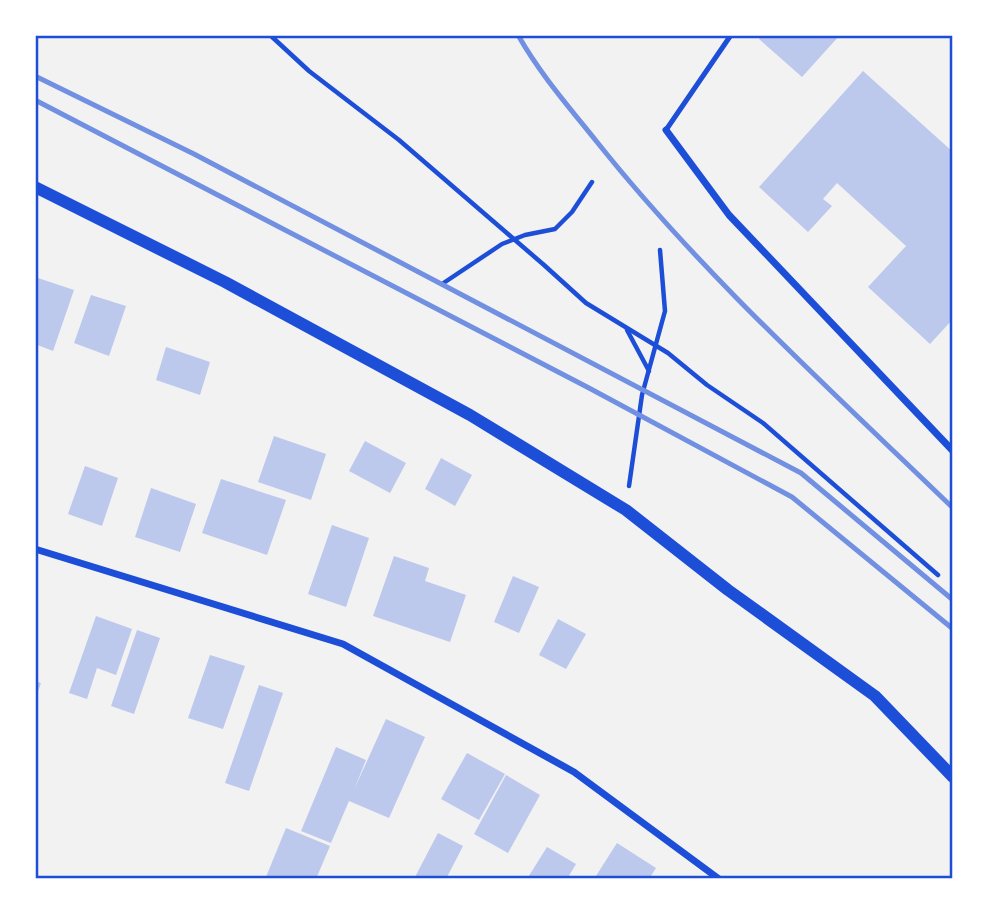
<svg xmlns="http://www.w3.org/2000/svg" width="988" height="914" font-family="'Exo 2',sans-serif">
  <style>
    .building { fill: #bdc9ec }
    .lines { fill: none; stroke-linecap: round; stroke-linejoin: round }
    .path { stroke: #1d4ed8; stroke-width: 4.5 }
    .service { stroke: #1d4ed8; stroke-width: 5 }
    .minor { stroke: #1d4ed8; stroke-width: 7 }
    .tertiary { stroke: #1d4ed8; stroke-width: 12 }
    .rail { stroke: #7290e2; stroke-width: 5 }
    .neatline { fill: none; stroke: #1d4ed8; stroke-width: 2.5 }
  </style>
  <rect width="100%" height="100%" fill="#f2f2f2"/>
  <!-- building -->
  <g class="building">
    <path d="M763 35H840L802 77 759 39Z"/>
    <path d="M863 71 953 152V319L930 344 868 287 906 246 837 183 823 199 832 206 808 232 759 187Z"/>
    <path d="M35 277 74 290 53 351 35 344Z"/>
    <path d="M91 295 126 306 109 356 74 343Z"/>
    <path d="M166 347 210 362 200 395 156 380Z"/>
    <path d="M274 436 326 454 311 500 258 482Z"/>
    <path d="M365 441 406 463 390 493 349 471Z"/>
    <path d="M441 458 472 475 455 506 425 489Z"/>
    <path d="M85 466 118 478 102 526 68 514Z"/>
    <path d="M221 479 286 500 267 555 202 533Z"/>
    <path d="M151 488 196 504 180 552 135 537Z"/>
    <path d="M332 525 369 538 346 607 308 594Z"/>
    <path d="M394 556 429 568 425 581 466 595 450 642 373 616Z"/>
    <path d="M513 576 539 587 519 633 494 622Z"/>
    <path d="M96 616 132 629 116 675 97 668 87 699 69 693Z"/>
    <path d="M558 619 586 634 566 669 539 655Z"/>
    <path d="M137 630 160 638 134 714 111 706Z"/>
    <path d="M210 655 245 666 223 729 188 718Z"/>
    <path d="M35 681 41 683 35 700Z"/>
    <path d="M259 685 283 693 249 791 225 783Z"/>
    <path d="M386 719 425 737 389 818 349 801 331 843 301 831 336 747 366 760 354 790Z"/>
    <path d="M467 753 505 774 479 820 441 799Z"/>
    <path d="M506 775 540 795 508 853 474 834Z"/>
    <path d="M286 828 330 846 316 879H271L266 877Z"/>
    <path d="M438 833 463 846 446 879H414Z"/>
    <path d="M617 843 656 868 649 879H594Z"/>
    <path d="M547 847 576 864 567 879H527Z"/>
  </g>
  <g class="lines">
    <!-- path -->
    <g class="path">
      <path d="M270 35 309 71 399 140 544 265 586 303 668 353 707 385 763 423 938 575"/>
      <path d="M442 284 502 244 525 235 555 229 572 212 592 182"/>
      <path d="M627 330 649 371"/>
      <path d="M629 486 642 395 665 311 660 250"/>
    </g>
    <!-- service -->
    <path class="service" d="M666 130 731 35"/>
    <!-- minor -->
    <g class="minor">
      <path d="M666 130 729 215 953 451"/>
      <path d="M35 549 343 644 574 772 719 879"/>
    </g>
    <!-- tertiary -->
    <path class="tertiary" d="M35 187 225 282 470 415 626 510 728 590 875 696 953 777"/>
    <!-- rail -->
    <g class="rail">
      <path d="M518 35C540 74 569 107 597 142 703 275 831 390 953 508"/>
      <path d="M35 76 194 154 801 473 953 600"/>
      <path d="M35 100 589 388 792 497 953 629"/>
    </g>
  </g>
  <!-- border -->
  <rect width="988" height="914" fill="none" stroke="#ffffff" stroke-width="74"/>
  <rect x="37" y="37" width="914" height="840" class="neatline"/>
</svg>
